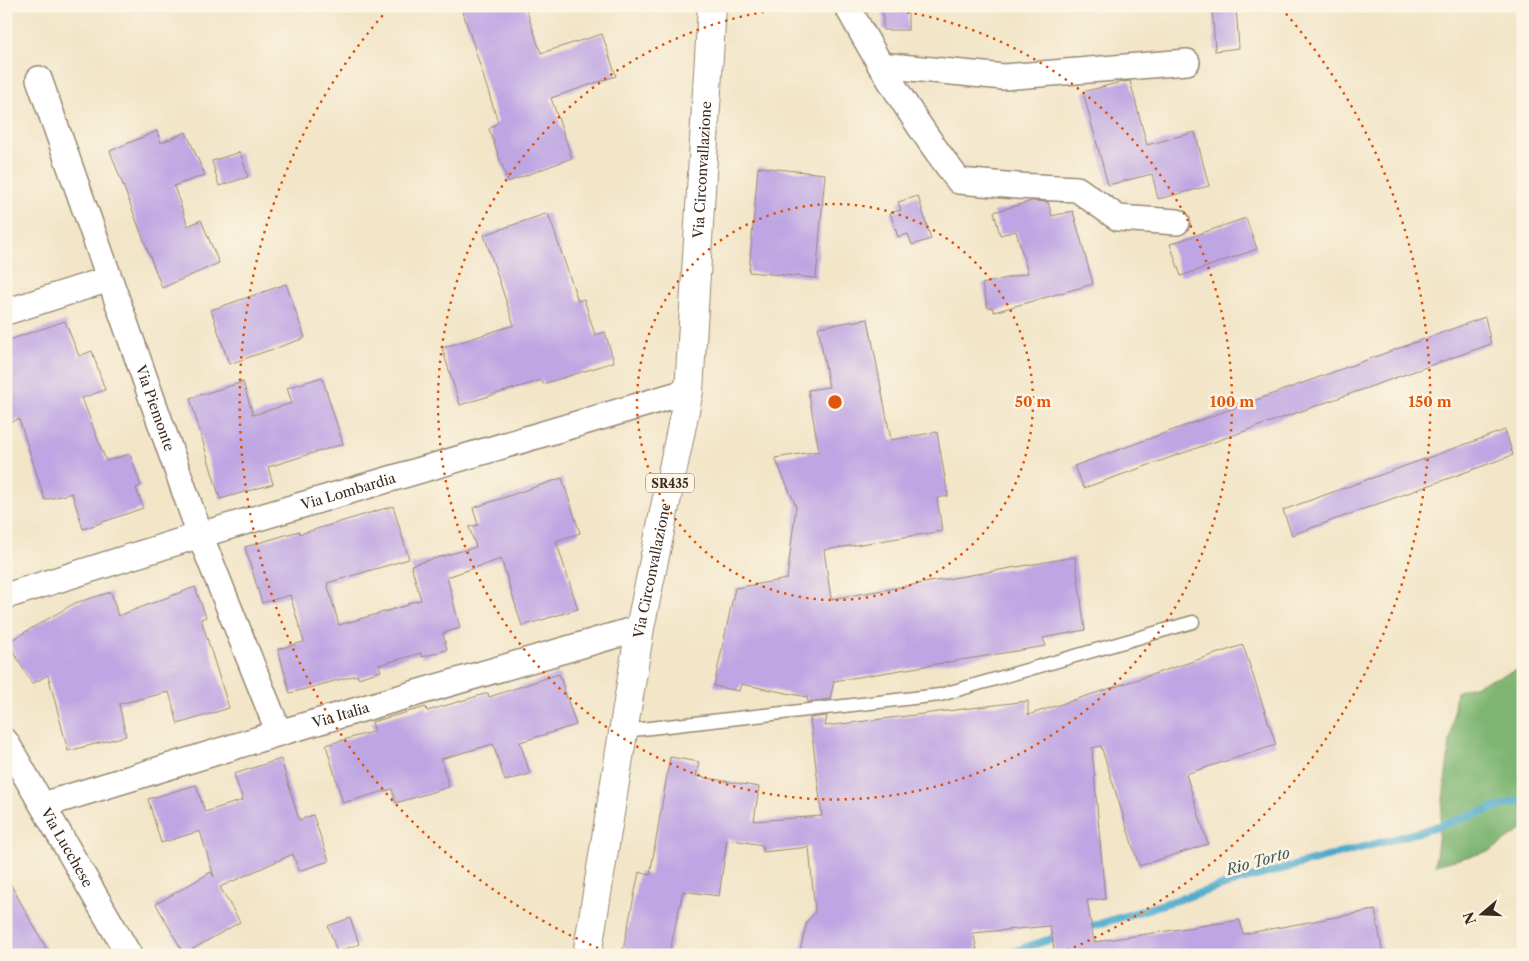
<svg xmlns="http://www.w3.org/2000/svg" width="1529" height="961" font-family="'Libre Caslon Text',serif">
  <style>
    .forest { fill: #7eb572; stroke: #5c7048 }
    .lines { fill: none; stroke-linecap: round; stroke-linejoin: round }
    .stream { stroke: #4daacc; stroke-width: 8 }
    .building { fill: #bea5e3 }
    .service-casing { stroke: #968873; stroke-width: 15 }
    .minor-casing { stroke: #968873; stroke-width: 28 }
    .primary-casing { stroke: #968873; stroke-width: 30 }
    .service { stroke: #fff; stroke-width: 12 }
    .minor { stroke: #fff; stroke-width: 25 }
    .primary { stroke: #fff; stroke-width: 28 }
    .ring { fill: none; stroke: #df570d; stroke-width: 2.5; stroke-dasharray: 2.5 5 }
    .labels { text-anchor: middle; dominant-baseline: central; stroke-width: 5; stroke-linejoin: round; paint-order: stroke }
    .shield { fill: #fcf5e5; stroke: #75675a; stroke-width: 1 }
    .shield-label { font-size: 12px; font-weight: bold; fill: #3b2a1e }
    .street-label { font-size: 14px; fill: #3b2a1e; stroke: #fcf5e5 }
    .water-label { font-size: 15px; font-style: italic; fill: #41575b; stroke: #fcf5e5 }
    .centre { fill: #df570d; stroke: #fcf5e5; stroke-width: 2.5 }
    .ring-label { font-size: 15px; text-anchor: middle; font-weight: bold; fill: #df570d; stroke: #fcf5e5; stroke-width: 5; stroke-linejoin: round; paint-order: stroke }
  </style>
  <rect width="100%" height="100%" fill="#fcf5e5"/>
  <filter id="ink" filterUnits="userSpaceOnUse"><feTurbulence type="fractalNoise" baseFrequency=".02" numOctaves="2"/><feDisplacementMap in="SourceGraphic" scale="10" xChannelSelector="R" yChannelSelector="G"/><feConvolveMatrix kernelMatrix="1 2 1 2 8 2 1 2 1" color-interpolation-filters="sRGB"/></filter>
  <filter id="wash" filterUnits="userSpaceOnUse"><feTurbulence type="fractalNoise" baseFrequency=".0096" numOctaves="4" result="noise"/><feDisplacementMap in="SourceGraphic" scale="20" xChannelSelector="R" yChannelSelector="G"/><feGaussianBlur stdDeviation="1.12" result="paint"/><feColorMatrix in="noise" values="0 0 0 0 0 0 0 0 0 0 0 0 0 0 0 0 0 1.4 0 .05"/><feComposite in="paint" operator="in"/></filter>
  <g filter="url(#wash)">
    <rect width="100%" height="100%" fill="#f2e5c8"/>
    <!-- forest -->
    <path class="forest" d="M1523 668V829L1490 851 1435 865 1456 692Z"/>
    <g class="lines">
      <!-- stream -->
      <g class="stream">
        <path d="M1083 929 1238 881 1423 831 1523 799"/>
        <path d="M1003 955 1060 936"/>
      </g>
    </g>
    <g id="blocks">
      <!-- building -->
      <g class="building">
        <path d="M461 6H525L541 53 602 34 616 76 551 98 572 158 508 182 489 129 498 122Z"/>
        <rect x="883" y="6" width="25" height="24"/>
        <path d="M1212 6H1236L1239 48 1215 51Z"/>
        <path d="M1130 81 1147 145 1195 132 1209 186 1158 199 1152 174 1108 185 1083 92 1121 82Z"/>
        <path d="M157 131 161 143 186 132 205 175 174 186 188 226 201 220 219 263 162 288 110 151Z"/>
        <path d="M240 152 248 177 219 186 212 161Z"/>
        <path d="M758 167 825 174 816 278 749 272Z"/>
        <path d="M918 196 931 239 912 245 908 234 898 237 890 213 901 210 898 202Z"/>
        <path d="M1032 201 1048 202 1052 216 1073 211 1093 284 994 312 992 307 988 308 982 284 1028 273 1016 231 1000 235 994 212Z"/>
        <path d="M548 213 578 301 584 299 595 335 605 332 614 362 543 384 542 380 460 405 442 348 514 325 484 235Z"/>
        <path d="M1246 218 1257 249 1181 276 1170 244Z"/>
        <path d="M286 284 305 338 229 364 211 310Z"/>
        <path d="M1485 317 1491 344 1084 488 1074 466Z"/>
        <path d="M868 319 891 440 937 432 948 496 937 498 942 531 824 550 831 599 1075 557 1085 630 1043 638 1046 646 834 681 830 699 808 702 807 697 741 684 739 691 714 686 735 588 787 579 796 506 775 458 819 451 808 390 829 387 818 327Z"/>
        <path d="M65 321 79 356 92 351 105 390 82 398 106 461 130 454 141 486 136 488 143 508 83 529 72 493 45 500 19 419 6 424V341Z"/>
        <path d="M322 377 343 444 268 467 273 484 220 499 190 398 243 382 253 415 292 403 287 388Z"/>
        <path d="M1505 430 1513 455 1292 535 1283 510Z"/>
        <path d="M562 478 580 533 556 541 578 609 522 626 501 559 447 577 460 628 443 633 447 650 422 657 421 653 379 665 381 671 358 678 357 675 290 693 278 649 304 642 290 595 262 603 245 547 299 531 300 534 393 506 409 559 327 583 339 625 408 605V603L421 600 411 565 476 547 469 527 478 525 473 508Z"/>
        <path d="M195 587 206 617 201 619 229 708 178 724 169 692 119 704 126 736 68 751 48 675 32 684 8 642 75 603 111 592 118 616Z"/>
        <path d="M1243 645 1276 745 1186 774 1208 844 1139 866 1101 746 1092 748 1105 899 1087 900 1094 942 1240 920 1243 934 1375 910 1383 955H1055L1050 926 973 933 977 950 939 955H799L807 921 815 912 809 847 763 852 762 845 727 839 719 896 683 891 669 955H622L639 872 650 875 670 757 699 762 696 776 759 787 754 821 822 816 810 718 827 716 825 726 1028 701V715Z"/>
        <path d="M559 674 576 725 520 742 530 774 505 781 493 744 441 759 449 787 396 803 392 789 343 803 326 745 375 731 372 722 426 707 427 711 488 693 489 697Z"/>
        <path d="M281 759 299 820 313 815 329 861 299 871 293 854 220 887 240 922 184 954 156 904 211 872 214 877 200 831 161 843 148 799 196 785 205 812 243 800 234 774Z"/>
        <path d="M6 876 50 955H6Z"/>
        <path d="M350 918 359 944 337 952 328 926Z"/>
      </g>
    </g>
  </g>
  <g filter="url(#ink)">
    <use href="#blocks" fill-opacity="0" stroke="#968873" stroke-width="1"/>
    <g class="lines">
      <!-- service casing -->
      <g class="service-casing">
        <path id="service" d="M624 731 940 695 1193 622"/>
      </g>
      <!-- minor casing -->
      <g class="minor-casing">
        <g id="minor">
          <path d="M847 6C881 68 915 124 959 181L1017 186 1077 189 1118 218 1177 222"/>
          <path d="M880 65 1004 77 1187 62"/>
          <path id="s1" d="M39 79 200 535 279 733"/>
          <path d="M6 312 109 279"/>
          <path id="s2" d="M6 596 200 535 689 391"/>
          <path id="s3" d="M6 742 129 955"/>
          <path id="s4" d="M43 805 279 733 640 628"/>
        </g>
      </g>
      <!-- primary casing -->
      <g class="primary-casing">
        <g id="primary">
          <path id="s5" d="M587 955 640 628 689 391 712 6"/>
        </g>
      </g>
      <!-- service -->
      <use href="#service" class="service"/>
      <!-- minor -->
      <use href="#minor" class="minor"/>
      <!-- primary -->
      <use href="#primary" class="primary"/>
    </g>
  </g>
  <!-- distance rings -->
  <g class="ring">
    <circle cx="835" cy="402" r="198"/>
    <path d="M870 7A397 397 0 1 1 800 7"/>
    <path d="M612 954A595 595 0 0 1 389 8M1281 8A595 595 0 0 1 1058 954"/>
  </g>
  <g class="labels">
    <!-- shield labels -->
    <rect class="shield" x="646" y="473.5" width="48" height="19" rx="4"/>
    <g class="shield-label">
      <text x="670" y="483">SR435</text>
    </g>
    <!-- street labels -->
    <g class="street-label">
      <text stroke="none"><textPath href="#s5" startOffset="795">Via Circonvallazione</textPath></text>
      <text stroke="none"><textPath href="#s1" startOffset="349">Via Piemonte</textPath></text>
      <text stroke="none"><textPath href="#s2" startOffset="358">Via Lombardia</textPath></text>
      <text stroke="none"><textPath href="#s5" startOffset="390">Via Circonvallazione</textPath></text>
      <text stroke="none"><textPath href="#s4" startOffset="311">Via Italia</textPath></text>
      <text stroke="none"><textPath href="#s3" startOffset="122">Via Lucchese</textPath></text>
    </g>
    <!-- water labels -->
    <g class="water-label">
      <text transform="translate(1258 861) rotate(-16)">Rio Torto</text>
    </g>
  </g>
  <circle cx="835" cy="402" r="8" class="centre"/>
  <g class="ring-label">
    <text x="1033" y="407">50 m</text>
    <text x="1232" y="407">100 m</text>
    <text x="1430" y="407">150 m</text>
  </g>
  <!-- margin -->
  <rect width="1529" height="961" fill="none" stroke="#fcf5e5" stroke-width="25"/>
  <!-- north arrow -->
  <g transform="translate(1482 914) rotate(251)" stroke="#fcf5e5" stroke-width="4" paint-order="stroke">
  <path d="M0-4L9 19L0 12L-9 19Z" fill="#3b2a1e"/>
  <text y="-8" font-size="14" font-weight="bold" text-anchor="middle" fill="#3b2a1e">N</text>
  </g>
</svg>
